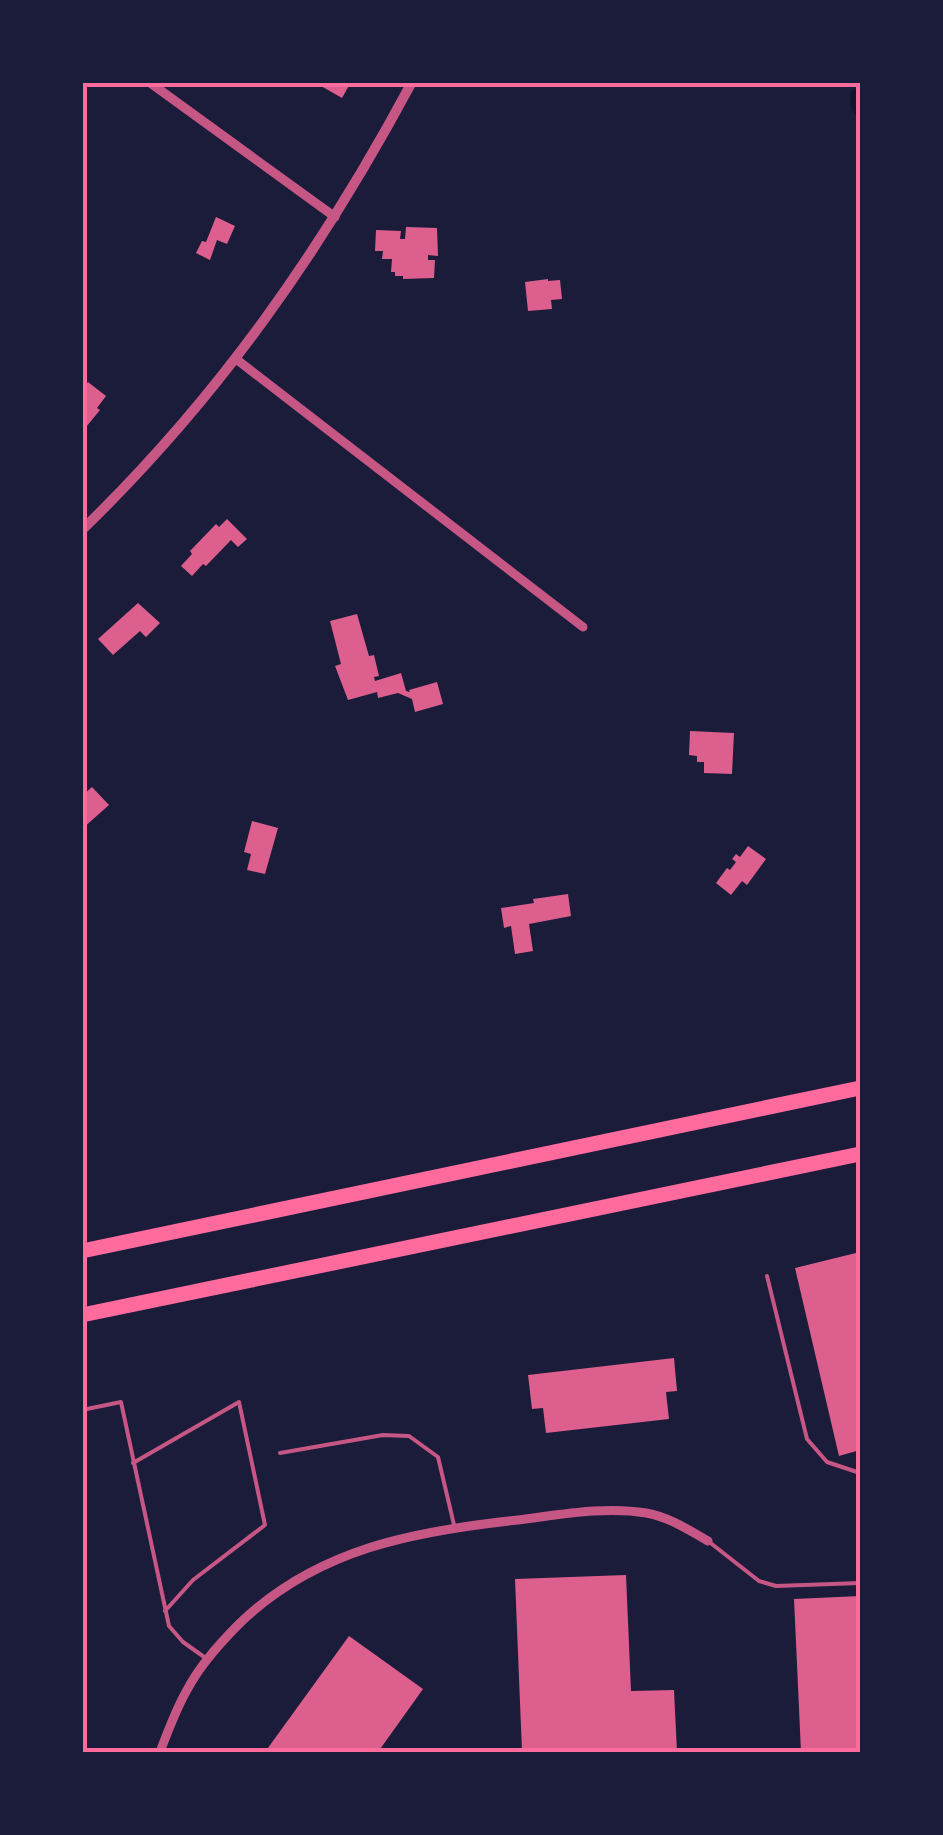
<svg xmlns="http://www.w3.org/2000/svg" width="943" height="1835" font-family="'Source Sans 3',sans-serif">
  <style>
    .lines { fill: none; stroke-linecap: round; stroke-linejoin: round }
    .stream { stroke: #12122b; stroke-width: 5 }
    .building { fill: #dd5f8e }
    .service { stroke: #c65784; stroke-width: 4 }
    .minor { stroke: #c65784; stroke-width: 9 }
    .tertiary { stroke: #c65784; stroke-width: 10 }
    .motorway { stroke: #ff6b9d; stroke-width: 15 }
    .neatline { fill: none; stroke: #ff6b9d; stroke-width: 4 }
  </style>
  <rect width="100%" height="100%" fill="#1b1b3a"/>
  <g class="lines">
    <!-- stream -->
    <path class="stream" d="M860 86 853 94V105L860 117"/>
  </g>
  <!-- building -->
  <g class="building">
    <path d="M314 82H351L342 98Z"/>
    <path d="M216 217 235 226 227 244 217 240 210 260 196 253 202 241 206 242Z"/>
    <path d="M406 227 437 228 438 256 428 255V260H435L434 278 403 279V276H395V272H391L392 259H382L383 251H375L376 230 401 231 400 239H405Z"/>
    <path d="M548 279V281L560 280 562 299 551 300 552 309 528 311 525 282Z"/>
    <path d="M88 382 106 396 97 408 100 410 82 432V389Z"/>
    <path d="M227 519 247 539 238 547 231 540 206 566 203 564 192 576 181 566 192 554 190 551 216 524 219 527Z"/>
    <path d="M138 603 160 623 146 637 140 631 113 655 98 639Z"/>
    <path d="M357 614 369 656 374 655 379 676 374 677 375 681 401 673 406 691 410 692 409 690 437 682 443 704 415 712 412 699 398 693 378 698 377 692 348 700 335 666 341 664 330 621Z"/>
    <path d="M690 731 734 733 732 774 704 773V762H697V756L689 755Z"/>
    <path d="M92 787 109 805 82 829V796Z"/>
    <path d="M252 821 278 828 265 874 247 870 251 854 244 852Z"/>
    <path d="M748 846 766 859 747 885 742 881 731 895 716 883 727 868 730 870 736 862 732 859 736 854 740 857Z"/>
    <path d="M568 894 571 916 529 924 533 951 515 954 511 926 504 928 501 908 534 903 533 899Z"/>
    <path d="M860 1252V1450L839 1456 795 1268Z"/>
    <path d="M674 1358 677 1391 666 1392 669 1419 546 1433 543 1408 532 1409 528 1375Z"/>
    <path d="M626 1575 631 1691 674 1690 677 1752H522L515 1579Z"/>
    <path d="M860 1596V1752H801L794 1599Z"/>
    <path d="M349 1636 423 1689 378 1752H265Z"/>
  </g>
  <g class="lines">
    <!-- service -->
    <g class="service">
      <path d="M767 1276 807 1439 827 1462 860 1473"/>
      <path d="M82 1410 121 1402 169 1626 183 1642 207 1659"/>
      <path d="M280 1453 383 1435 409 1436 438 1457 455 1529"/>
      <path d="M133 1463 239 1402 265 1525 193 1580 165 1611"/>
      <path d="M708 1541 759 1581 776 1586 860 1583"/>
    </g>
    <!-- minor -->
    <g class="minor">
      <path d="M149 82 335 217"/>
      <path d="M236 359 583 627"/>
      <path d="M160 1752C168 1731 176 1709 187 1690 200 1665 219 1644 239 1624 316 1549 414 1531 518 1520 559 1515 605 1506 646 1513 669 1517 689 1530 708 1541"/>
    </g>
    <!-- tertiary -->
    <path class="tertiary" d="M82 530C219 397 322 250 412 82"/>
    <!-- motorway -->
    <g class="motorway">
      <path d="M82 1251 860 1088"/>
      <path d="M82 1315 860 1154"/>
    </g>
  </g>
  <!-- border -->
  <rect width="943" height="1835" fill="none" stroke="#1b1b3a" stroke-width="170"/>
  <rect x="85" y="85" width="773" height="1665" class="neatline"/>
</svg>
